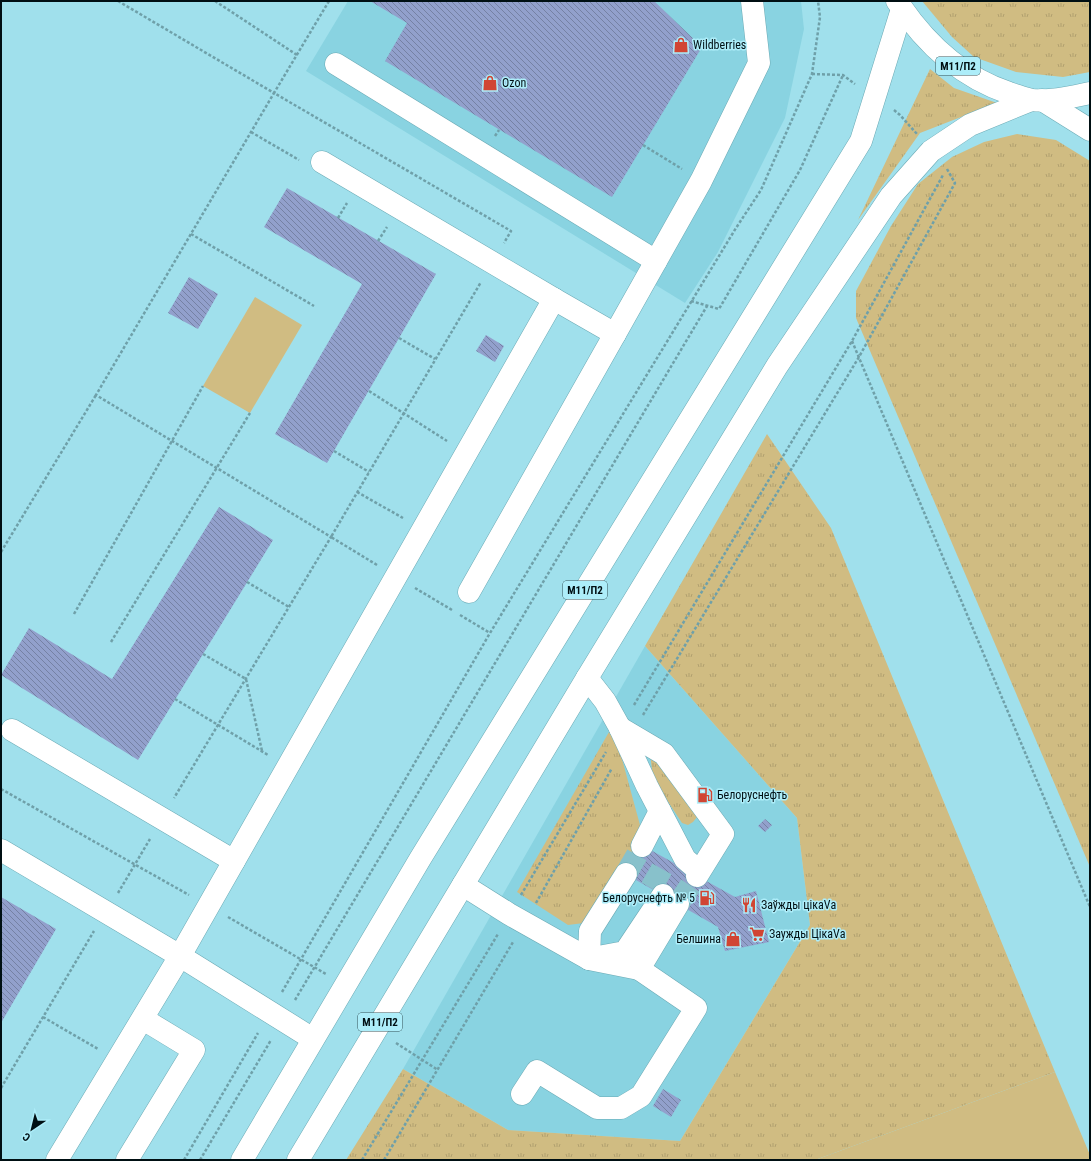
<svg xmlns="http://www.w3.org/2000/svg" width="1091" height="1161" font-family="'Roboto Condensed',sans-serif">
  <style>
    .built { fill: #89d3e1 }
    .grass { fill: url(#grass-tufts) }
    .park { fill: #d0bc82 }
    .building { fill: url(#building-back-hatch) }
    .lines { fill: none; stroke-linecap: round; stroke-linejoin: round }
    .minor-tunnel { stroke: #88c1cb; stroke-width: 22; stroke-dasharray: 22 11; stroke-linecap: butt }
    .minor-casing { stroke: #6baab5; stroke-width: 23 }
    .major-casing { stroke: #6baab5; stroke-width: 23 }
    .highway-casing { stroke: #6baab5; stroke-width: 23 }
    .path { stroke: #6fa0a9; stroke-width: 2.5; stroke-dasharray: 3 2; stroke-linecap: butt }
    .minor { stroke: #fff; stroke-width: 22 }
    .major { stroke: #fff; stroke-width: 22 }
    .highway { stroke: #fff; stroke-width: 22 }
    .labels { text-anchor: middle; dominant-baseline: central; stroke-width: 3; stroke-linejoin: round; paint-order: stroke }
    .shield { fill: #adedf9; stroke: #345258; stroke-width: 1 }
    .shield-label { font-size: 11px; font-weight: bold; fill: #000f13 }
    .poi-label { font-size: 12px; fill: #000f13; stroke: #adedf9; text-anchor: start }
  </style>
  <defs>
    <pattern id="grass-tufts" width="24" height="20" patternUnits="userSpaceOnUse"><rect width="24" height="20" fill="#d0bc82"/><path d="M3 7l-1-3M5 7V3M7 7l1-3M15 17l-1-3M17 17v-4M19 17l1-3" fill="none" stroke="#b1a06f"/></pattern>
    <pattern id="building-back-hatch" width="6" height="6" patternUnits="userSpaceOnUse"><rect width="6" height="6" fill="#92a0cc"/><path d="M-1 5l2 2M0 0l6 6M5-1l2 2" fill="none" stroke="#7581a4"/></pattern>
  </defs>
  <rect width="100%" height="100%" fill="#a0e0ec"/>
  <!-- built -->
  <g class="built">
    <path d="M348 1H801L804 29 785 118 718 252 685 303 306 71Z"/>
    <path d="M645 646 797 818 810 925 680 1141 508 1130 403 1069Z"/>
  </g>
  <!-- grass -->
  <g class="grass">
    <path d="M922 1H1090V72L1063 77 1016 72 974 57 952 37Z"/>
    <path d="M930 69 954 88 997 103 920 133 858 220Z"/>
    <path d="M1017 134 1056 140 1090 161V867L856 318V291L891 226 918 184 952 157 984 142Z"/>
    <path d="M767 434 831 528 1055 1072 815 1160H346L403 1069 508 1130 680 1141 810 925 797 818 645 646Z"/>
    <path d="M609 732 619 748 640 825 638 843 622 872 584 923 568 925 517 892Z"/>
    <path d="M650 753 697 817 693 822 688 825 682 823 653 779Z"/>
  </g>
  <!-- park -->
  <g class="park">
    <path d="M255 297 302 325 250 413 203 386Z"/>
    <path d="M1055 1072 1090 1155V1160H815Z"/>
  </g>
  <!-- building -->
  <g class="building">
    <path d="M370 1H654L702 47 612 197 385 61 407 23Z"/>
    <path d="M287 188 436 274 327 463 275 434 362 284 264 227Z"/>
    <path d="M189 277 218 294 198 329 168 313Z"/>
    <path d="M486 335 504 346 495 362 476 351Z"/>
    <path d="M219 507 273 540 138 760 1 675 29 628 112 679Z"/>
    <path d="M765 819 772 825 765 832 758 826Z"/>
    <path d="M638 843 735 897 756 891 769 942 725 951 718 927 622 872Z"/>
    <path d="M1 897 56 929 1 1023Z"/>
    <path d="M663 1089 681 1100 671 1117 653 1106Z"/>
  </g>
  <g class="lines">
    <!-- minor-tunnel -->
    <g class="minor-tunnel">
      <path d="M626 874 642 846"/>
      <path d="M651 888 667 860"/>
      <path d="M678 904 697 876"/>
    </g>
    <!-- minor casing -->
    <g class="minor-casing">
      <g id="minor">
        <path d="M336 64 656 261"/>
        <path d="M615 334 701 181 759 63 752 1"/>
        <path d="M469 592 615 334 554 299"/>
        <path d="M587 678 605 701 620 728 647 786 685 859 699 871"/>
        <path d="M620 728 664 754 723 834 697 876"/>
        <path d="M12 730 234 861"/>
        <path d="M642 846 660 811"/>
        <path d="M1 850 180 956 313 1039"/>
        <path d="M463 885 509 914 589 959 639 969 678 904"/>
        <path d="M598 957 625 952 663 895"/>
        <path d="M589 959 590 931 626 874"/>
        <path d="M522 1094 537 1071 597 1108H621L641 1096 696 1008 639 969"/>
        <path d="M57 1160 180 956 554 299 322 162"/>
        <path d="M127 1160 194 1050 143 1019"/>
      </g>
    </g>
    <!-- major casing -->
    <g class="major-casing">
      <path id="major" d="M1042 100 1090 130"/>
    </g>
    <!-- highway casing -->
    <g class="highway-casing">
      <g id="highway">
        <path d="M897 1C924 42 961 77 1009 93 1016 95 1025 99 1032 100 1051 102 1071 97 1090 93"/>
        <path d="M242 1160 420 859 861 141 902 9"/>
        <path d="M298 1160 587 678 777 366 891 196 931 151 970 125 1031 100"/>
      </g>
    </g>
    <!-- path -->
    <g class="path">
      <path d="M118 1 274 93 96 395 331 537 174 798"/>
      <path d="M215 1 297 55"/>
      <path d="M329 1 274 93 511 231 504 243"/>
      <path d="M812 74 843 75 855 84"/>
      <path d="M894 110 900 115 917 134"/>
      <path d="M251 132 299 160"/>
      <path d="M495 136 499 130"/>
      <path d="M643 145 682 169"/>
      <path d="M338 218 347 203"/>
      <path d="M191 234 314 306"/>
      <path d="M378 241 387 227"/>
      <path d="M691 301 719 309 800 170 843 75"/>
      <path d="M399 338 435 359"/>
      <path d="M852 341 1090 907"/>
      <path d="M369 391 447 441"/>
      <path d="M334 451 369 472"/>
      <path d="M357 492 403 518"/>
      <path d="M1 552 96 395"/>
      <path d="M377 565 331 537 481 282"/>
      <path d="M247 582 289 607"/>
      <path d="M415 588 452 610"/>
      <path d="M74 614 203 386"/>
      <path d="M460 615 490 633"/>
      <path d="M111 642 250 413"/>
      <path d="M203 654 246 679 262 751"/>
      <path d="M175 699 268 755"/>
      <path d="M634 705 852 341 943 175"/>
      <path d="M643 715 859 357 955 183 947 169"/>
      <path d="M1 789 189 895"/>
      <path d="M118 893 150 839"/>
      <path d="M521 895 606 752"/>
      <path d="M536 903 612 768"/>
      <path d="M228 917 326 974"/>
      <path d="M282 992 490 633 736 228 761 190 812 74 820 17 818 1"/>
      <path d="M295 1000 707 306"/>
      <path d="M43 1017 98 1049"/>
      <path d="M396 1043 438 1070"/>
      <path d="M1 1088 94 931"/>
      <path d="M184 1160 258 1033"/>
      <path d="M200 1160 271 1040"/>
      <path d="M362 1160 498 934"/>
      <path d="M384 1160 513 942"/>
    </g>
    <!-- minor -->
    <use href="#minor" class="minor"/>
    <!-- major -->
    <use href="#major" class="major"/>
    <!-- highway -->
    <use href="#highway" class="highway"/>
  </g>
  <!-- icons -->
  <defs>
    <g id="shop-bare" transform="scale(1.2)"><path d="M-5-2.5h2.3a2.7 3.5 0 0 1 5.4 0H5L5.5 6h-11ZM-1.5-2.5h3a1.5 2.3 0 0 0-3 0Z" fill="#d14533" stroke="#adedf9" stroke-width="2.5" paint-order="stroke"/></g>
    <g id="fuel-bare" transform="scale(1.2)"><path d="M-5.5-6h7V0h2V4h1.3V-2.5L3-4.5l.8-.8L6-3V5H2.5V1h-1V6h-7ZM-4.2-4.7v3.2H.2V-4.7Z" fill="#d14533" stroke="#adedf9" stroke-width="2.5" paint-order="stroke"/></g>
    <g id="restaurant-bare" transform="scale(1.2)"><path d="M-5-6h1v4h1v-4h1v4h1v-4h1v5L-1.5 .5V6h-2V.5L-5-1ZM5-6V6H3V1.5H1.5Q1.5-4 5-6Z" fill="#d14533" stroke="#adedf9" stroke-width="2.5" paint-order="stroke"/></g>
    <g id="supermarket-bare" transform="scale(1.2)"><path d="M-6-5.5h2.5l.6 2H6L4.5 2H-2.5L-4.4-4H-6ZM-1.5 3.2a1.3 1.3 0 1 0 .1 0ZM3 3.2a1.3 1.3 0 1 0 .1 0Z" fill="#d14533" stroke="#adedf9" stroke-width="2.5" paint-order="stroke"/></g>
  </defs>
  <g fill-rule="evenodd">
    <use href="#shop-bare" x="681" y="45"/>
    <use href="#shop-bare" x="490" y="83"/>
    <use href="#fuel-bare" x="705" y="795"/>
    <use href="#fuel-bare" x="707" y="898"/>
    <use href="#restaurant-bare" x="749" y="905"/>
    <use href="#supermarket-bare" x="757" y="934"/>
    <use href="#shop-bare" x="733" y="939"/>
  </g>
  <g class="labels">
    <!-- shield labels -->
    <g class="shield">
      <rect x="936" y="57" width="44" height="18" rx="3"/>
      <rect x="563" y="581" width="44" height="18" rx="3"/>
      <rect x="358" y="1013" width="44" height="18" rx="3"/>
    </g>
    <g class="shield-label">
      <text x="958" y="66">М11/П2</text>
      <text x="585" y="590">М11/П2</text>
      <text x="380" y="1022">М11/П2</text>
    </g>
    <!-- poi labels -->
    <g class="poi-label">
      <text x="693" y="45">Wildberries</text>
      <text x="502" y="83">Ozon</text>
      <text x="717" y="795">Белоруснефть</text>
      <text x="695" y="898" text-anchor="end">Белоруснефть № 5</text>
      <text x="761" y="905">Заўжды цікаVа</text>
      <text x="769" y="934">Заужды ЦікаVа</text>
      <text x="721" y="939" text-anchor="end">Белшина</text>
    </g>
  </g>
  <!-- border -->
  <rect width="1091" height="1161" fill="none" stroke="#000f13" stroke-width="4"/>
  <!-- north arrow -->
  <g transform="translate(32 1129) rotate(215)" stroke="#adedf9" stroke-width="3" paint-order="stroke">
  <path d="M0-3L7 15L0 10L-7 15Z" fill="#000f13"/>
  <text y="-6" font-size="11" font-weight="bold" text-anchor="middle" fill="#000f13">С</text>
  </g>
</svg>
